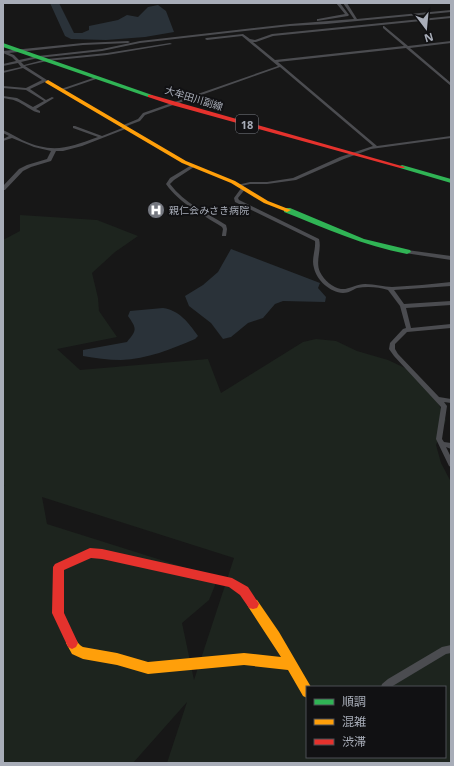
<svg xmlns="http://www.w3.org/2000/svg" width="454" height="766" font-family="'Noto Sans','Noto Sans JP',sans-serif">
  <style>
    .green { fill: #1d241e; fill-rule: evenodd }
    .water { fill: #2a3239 }
    .lines { fill: none; stroke-linecap: round; stroke-linejoin: round }
    .street { fill: #4b4c50; fill-rule: evenodd }
    .fast { fill: #30b455; fill-rule: evenodd }
    .slow { fill: #ff9f0a; fill-rule: evenodd }
    .jam { fill: #e5322d; fill-rule: evenodd }
    .labels { text-anchor: middle; dominant-baseline: central; stroke-width: 4; stroke-linejoin: round; paint-order: stroke }
    .far-street-label { font-size: 10px; fill: #a8adb8; stroke: #111113 }
    .far-poi-label { font-size: 10px; fill: #a8adb8; stroke: #111113; text-anchor: start }
    .shield { fill: #111113; stroke: #7b7e86; stroke-width: 1 }
    .shield-label { font-size: 11px; font-weight: bold; fill: #a8adb8 }
  </style>
  <rect width="100%" height="100%" fill="#171717"/>
  <!-- green -->
  <path class="green" d="M20 215 97 220 138 236 115 252 92 273 98 298 99 311 117 337 57 349 80 370 208 359 221 393 303 342 316 339 336 341 357 351 388 360 405 368 434 394 446 420 436 445 441 463 451 482V763H167L187 702 133 763H3V486H5L3 485V240L20 231ZM42 497 234 558 194 680 182 623 209 600 218 578 47 524ZM307 687H445V757H307Z"/>
  <!-- water -->
  <g class="water">
    <path d="M50 3H59L74 33H82L89 30V26L118 20 127 15 138 17 148 7 158 5 166 11 174 32 145 37 106 40 71 39 65 36Z"/>
    <path d="M231 249 320 283 318 288 326 297 325 302 283 301 275 304 263 318 248 323 231 337 223 339 211 323 189 306 185 296 203 285 218 272Z"/>
    <path d="M163 308C179 310 189 323 198 336L195 339C172 349 147 359 121 360 108 360 95 358 83 356V350L127 342C137 330 137 329 128 316L130 311Z"/>
  </g>
  <g class="lines">
    <!-- street -->
    <g class="street">
      <path d="M336 3H340L349 15 348 16 317 21V19H318L345 14Z"/>
      <path d="M343 3H347L357 19 451 10V12L326 24 290 26 140 43 102 51 38 58 21 62 24 65 47 59 107 53 170 43 172 44 107 55 47 61 25 66 50 82 48 83 45 82 30 89 46 100 52 97 54 98 36 109 40 111V113C32 112 24 104 16 101 12 99 7 99 3 98V96L17 98 33 107 44 101 26 90 3 88V86L26 88 42 80 23 68 3 73V71L21 67 18 63 3 66V64L16 61 12 57 3 53V51L83 43 128 41 130 42 128 43 83 45 9 53 14 55 19 60 38 56 102 49 140 41 290 24 354 19Z"/>
      <path d="M451 16V18L273 36 256 42H253L275 60 404 46 383 28V26H384L408 46 451 41V43L410 48 451 83V86L406 48 278 62 377 146 451 136V138L371 149 344 159 296 180 267 184H250L237 187V185L250 182H267L293 178 340 157 373 146 280 67 145 115 140 121 124 127 121 126 138 119 143 113 278 66 242 36 207 40 205 39 206 38 243 34 250 39 255 40 272 34Z"/>
      <path d="M96 77 99 78 64 90 61 89Z"/>
      <path d="M73 126H75L102 136 125 127 128 128 82 146 63 151H56L51 161 31 167 23 171 5 190H3V186L19 169 27 165 47 159 51 151 34 147 12 138 3 141V139L9 136 3 133V130C10 133 16 137 22 140 53 154 68 148 98 137L73 128Z"/>
      <path d="M190 166H192L194 167 174 180 170 184C184 203 207 213 226 225L227 229 226 236H222V235L223 229 222 227C202 214 180 204 166 184L170 178Z"/>
      <path d="M242 187H244L246 188 238 198 239 200 319 239C322 250 315 261 320 272 324 280 333 288 341 289 348 290 357 284 365 284 375 284 384 287 392 287 412 286 432 284 451 282V286L394 290 404 304 451 301V305L406 308 411 328 451 324V328L407 332 395 344V349L398 354 439 397 451 399V403L444 402 447 406 442 439 444 442 451 443V449L446 447 451 457V467L449 466 436 439 441 407 394 356 389 349 390 343 403 329 406 328 400 306 388 290C379 287 367 286 357 288 352 290 349 293 343 293 330 292 317 281 314 268 311 259 316 250 315 241L235 202 234 198Z"/>
      <path d="M407 250 451 256V260L405 253 404 252Z"/>
      <path d="M451 645V653L446 654 391 687H381L382 684 388 679 442 647Z"/>
    </g>
    <!-- fast -->
    <g class="fast">
      <path d="M3 43 152 95 153 96 148 97 3 47Z"/>
      <path d="M402 165 451 179V183L400 168V166Z"/>
      <path d="M284 208H290L364 239 410 250 411 252 407 254C364 246 325 228 284 212Z"/>
    </g>
    <!-- slow -->
    <g class="slow">
      <path d="M48 80 186 161 235 181 268 201 291 210 287 212 264 203 231 183 182 163 46 83 45 82Z"/>
      <path d="M253 599 257 600 279 632 311 687H307V698L303 696 288 670 244 665 148 674 117 665 83 659 72 654 66 643 68 639 72 637C78 640 78 645 83 647L117 653 148 662 244 653 281 657 249 608 247 604 249 600Z"/>
    </g>
    <!-- jam -->
    <g class="jam">
      <path d="M148 95H152L405 167 404 168H400L172 105 148 97Z"/>
      <path d="M90 548 102 549 232 578 248 587 259 604 257 608 253 609 249 608 240 595 229 587 102 559 91 558 64 570V613L78 643 76 647 72 649 68 647 52 613 53 567 55 564Z"/>
    </g>
  </g>
  <!-- icons -->
  <defs>
    <g id="hospital-disc" transform="scale(0.9)"><circle r="9.5" fill="#757880" stroke="#111113"/><path d="M-5-5h3v3.5h4V-5h3V5h-3V1.5h-4V5h-3Z" fill="#fff"/></g>
  </defs>
  <g fill-rule="evenodd">
    <use href="#hospital-disc" x="156" y="210"/>
  </g>
  <g class="labels">
    <!-- far-street labels -->
    <g class="far-street-label">
      <text transform="translate(194 98) rotate(17)">大牟田川副線</text>
    </g>
    <!-- far-poi labels -->
    <g class="far-poi-label">
      <text x="169" y="210">親仁会みさき病院</text>
    </g>
    <!-- shield labels -->
    <rect class="shield" x="236" y="115" width="22" height="18" rx="3"/>
    <g class="shield-label">
      <text x="247" y="124">18</text>
    </g>
  </g>
  <!-- border -->
  <rect width="454" height="766" fill="none" stroke="#a8adb8" stroke-width="8"/>
  <!-- legend -->
  <rect x="306" y="686" width="140" height="72" fill="#111113" stroke="#4d4f55"/>
  <rect x="314" y="699" width="20" height="6" fill="#30b455" stroke="#4d4f55"/>
  <text x="342" y="706" font-size="12" fill="#a8adb8">順調</text>
  <rect x="314" y="719" width="20" height="6" fill="#ff9f0a" stroke="#4d4f55"/>
  <text x="342" y="726" font-size="12" fill="#a8adb8">混雑</text>
  <rect x="314" y="739" width="20" height="6" fill="#e5322d" stroke="#4d4f55"/>
  <text x="342" y="746" font-size="12" fill="#a8adb8">渋滞</text>
  <!-- north arrow -->
  <g transform="translate(426 28) rotate(164)" stroke="#111113" stroke-width="3" paint-order="stroke">
  <path d="M0-3L7 15L0 10L-7 15Z" fill="#a8adb8"/>
  <text y="-6" font-size="11" font-weight="bold" text-anchor="middle" fill="#a8adb8">N</text>
  </g>
</svg>
